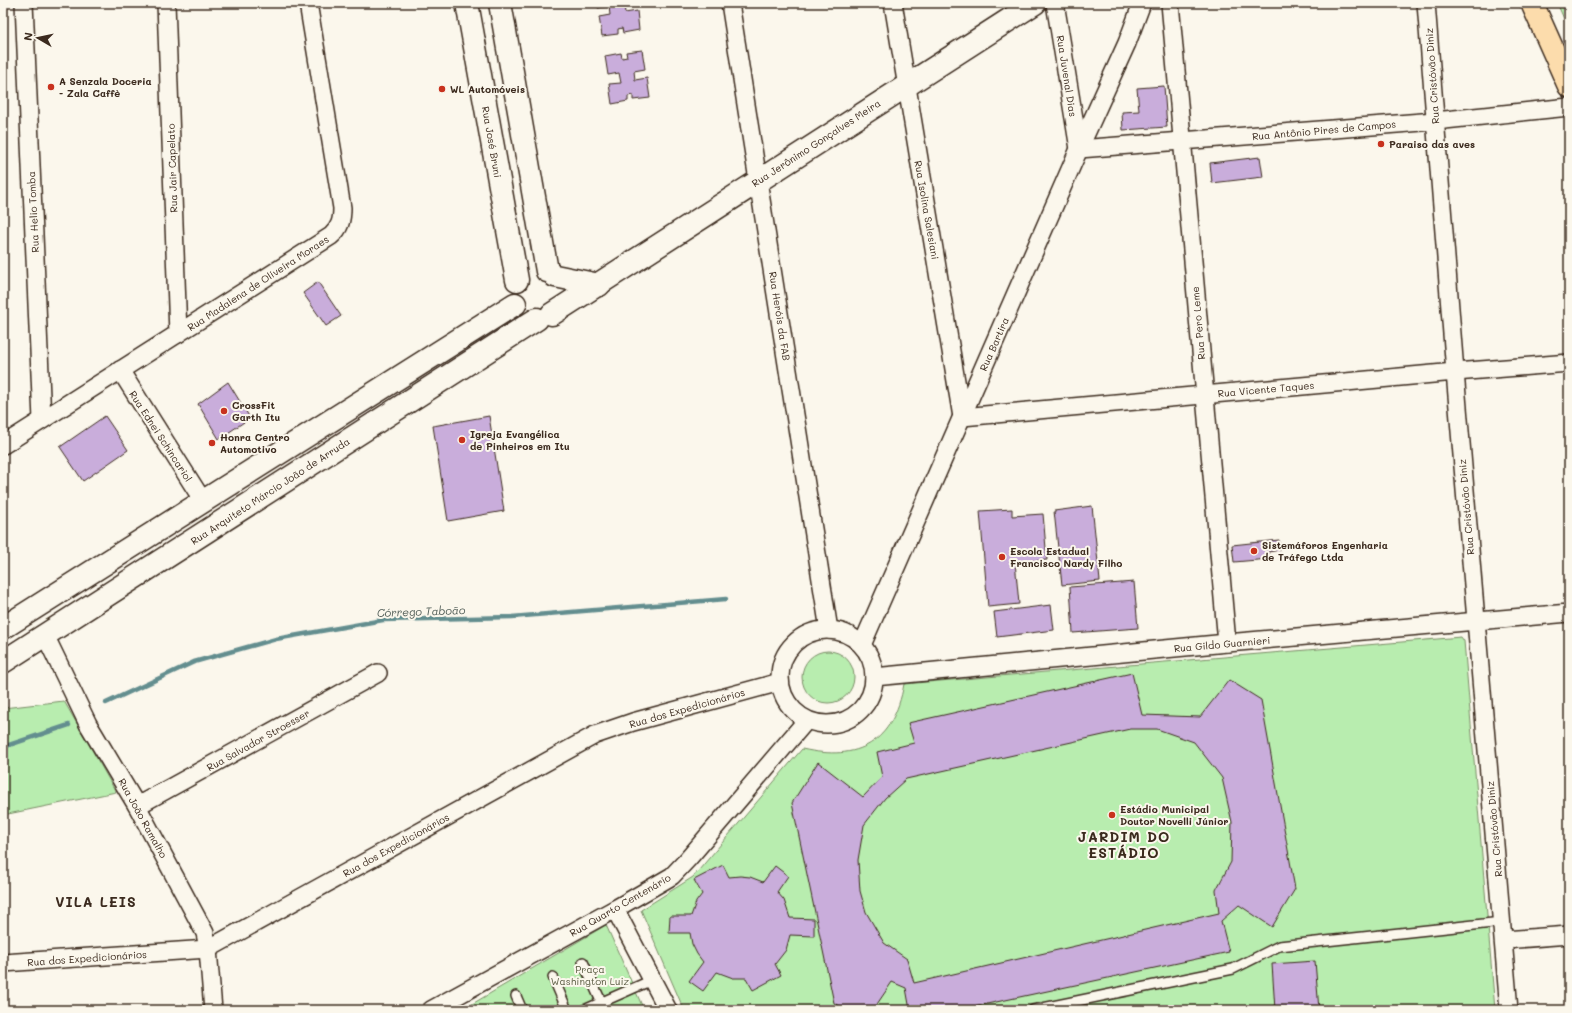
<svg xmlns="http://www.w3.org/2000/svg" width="1572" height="1013" font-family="Mali,sans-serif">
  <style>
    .green { fill: #b8edaf; stroke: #7a8c66 }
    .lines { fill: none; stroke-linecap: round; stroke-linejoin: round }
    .stream { stroke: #648e8f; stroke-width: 4.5 }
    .building { fill: #c9addb; stroke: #3b2a1e; fill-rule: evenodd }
    .lane-casing { stroke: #3b2a1e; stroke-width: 12 }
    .street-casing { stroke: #3b2a1e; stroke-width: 20 }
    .secondary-casing { stroke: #3b2a1e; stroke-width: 25 }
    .primary-casing { stroke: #3b2a1e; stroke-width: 25 }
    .lane { stroke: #fbf7ec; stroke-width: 9 }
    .street { stroke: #fbf7ec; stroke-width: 17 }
    .secondary { stroke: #fbf7ec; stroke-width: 22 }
    .primary { stroke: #fcdcac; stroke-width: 22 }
    .poi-dot { fill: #c8321e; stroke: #fbf7ec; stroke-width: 1.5 }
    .labels { text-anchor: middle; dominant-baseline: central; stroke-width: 4; stroke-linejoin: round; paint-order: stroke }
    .street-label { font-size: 10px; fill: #3b2a1e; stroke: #fbf7ec }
    .poi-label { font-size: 10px; font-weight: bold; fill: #3b2a1e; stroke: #fbf7ec; text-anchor: start }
    .park-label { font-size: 10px; fill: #5a5b42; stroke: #fbf7ec }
    .water-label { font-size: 11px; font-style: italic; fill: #505c56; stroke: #fbf7ec }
    .district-label { font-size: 14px; font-weight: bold; letter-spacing: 1px; fill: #3b2a1e; stroke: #fbf7ec }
  </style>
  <rect width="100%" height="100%" fill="#fbf7ec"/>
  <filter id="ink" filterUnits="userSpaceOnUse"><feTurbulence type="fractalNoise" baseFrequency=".025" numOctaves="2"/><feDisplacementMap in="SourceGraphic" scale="8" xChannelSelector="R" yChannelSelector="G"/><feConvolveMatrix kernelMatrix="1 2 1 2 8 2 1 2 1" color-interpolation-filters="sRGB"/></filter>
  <g filter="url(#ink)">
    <!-- green -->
    <g class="green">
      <path d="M1557 3H1569V30Z"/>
      <path d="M1461 637 1464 641 1495 1010H684L641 910 693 877 802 749C859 762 893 743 904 684Z"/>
      <circle cx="828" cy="677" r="26"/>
      <path d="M64 701 116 792 3 815V708Z"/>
      <path d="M606 925 644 1010H462Z"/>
    </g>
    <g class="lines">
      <!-- stream -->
      <g class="stream">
        <path d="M106 703 194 662 276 639 383 620 512 617 726 599"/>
        <path d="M3 747 69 725"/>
      </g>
    </g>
    <!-- building -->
    <g class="building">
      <path d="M597 3H629L624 4 625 13 637 11 639 30 623 33 622 28 618 29V34L602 36 599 17 610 15 609 6 598 8Z"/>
      <path d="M642 50 645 69 634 71 635 80 647 78 650 98 633 100V95L628 96V101L612 104 609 84 621 83 619 73 608 75 605 56 621 53 622 58 627 57 626 52Z"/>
      <path d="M1164 86 1167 127 1123 130 1122 112 1139 111 1137 88Z"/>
      <path d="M1260 157 1263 177 1212 183 1210 163Z"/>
      <path d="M318 282 341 316 326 326 303 293Z"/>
      <path d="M228 382 250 418 219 439 198 404Z"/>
      <path d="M105 416 128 450 83 481 60 447Z"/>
      <path d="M489 416 504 511 448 521 433 426Z"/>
      <path d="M1092 506 1100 581 1062 585 1054 511Z"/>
      <path d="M1012 509V516L1043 514 1047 560 1015 562 1019 604 988 607 980 511Z"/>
      <path d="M1279 540 1280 550 1268 552 1269 559 1234 562 1232 545Z"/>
      <path d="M1134 582 1138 628 1073 633 1070 587Z"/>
      <path d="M1051 605 1054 630 997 637 994 612Z"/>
      <path d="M1132 673 1142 715 1200 717 1229 680 1261 700 1295 889 1272 927 1239 905 1221 921 1229 952 959 1010H910L906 988 892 982 873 1010H847L834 1003 792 803 818 762 863 797 882 777 877 752 914 743 908 723ZM1130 729H1157L1194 742 1222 778 1232 822 1231 862 1216 890 1219 913 914 983 907 959 884 943 866 912 860 891 858 860 864 825 885 798 906 779Z"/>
      <path d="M723 865 729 877 740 876 750 877 763 882 775 866 788 876 777 892 784 900 790 918 814 919V936L790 935 786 950 775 964 781 975 753 990 746 978H733L717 972 703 991 689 981 703 962 697 954 692 944 690 933H669L670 916H691L696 902 702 894 694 880Z"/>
      <path d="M1315 961 1319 1010H1275L1272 964Z"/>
    </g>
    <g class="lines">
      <!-- lane casing -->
      <g class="lane-casing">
        <g id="lane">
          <path d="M583 962 605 1010"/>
          <path d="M553 977 567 1010"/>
          <path d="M516 996 522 1010"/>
          <path d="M584 1010 652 980"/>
          <path d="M1033 1010 1233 969 1279 946 1502 922"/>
        </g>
      </g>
      <!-- street casing -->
      <g class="street-casing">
        <g id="street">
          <path d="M24 3 42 420"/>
          <path d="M166 3 178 334"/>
          <path d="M730 3 829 630"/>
          <path d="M893 3 962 417 1455 372 1569 363"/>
          <path d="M1055 3 1079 149 1435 121 1569 107"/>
          <path d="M1170 3 1227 643"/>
          <path d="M1426 3 1455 372 1509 1010"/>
          <path d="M120 370 203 501"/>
          <path d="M3 445 331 236C340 228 342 220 342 208L308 3"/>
          <circle cx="827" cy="677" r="47"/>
          <path d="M45 635 88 724 137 806 205 933 208 949 213 1010"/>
          <path d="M862 645 1079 149 1127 43 1142 3"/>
          <path d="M874 677 1227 643 1569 613"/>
          <path d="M137 806 378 673"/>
          <path d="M615 909 668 1010"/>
          <path d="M1504 940 1569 935"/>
          <path d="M3 963 208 949 595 735 633 722 780 682"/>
          <path d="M431 1010 615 909 672 876 688 859 806 721"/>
        </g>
      </g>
      <!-- secondary casing -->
      <g class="secondary-casing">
        <g id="secondary">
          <path d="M467 3 517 280"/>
          <path d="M500 3 547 271"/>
          <path d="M555 276 599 285"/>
          <path d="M552 314 1035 3"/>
          <path d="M3 628 515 304"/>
          <path d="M3 662 537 319"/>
        </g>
      </g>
      <!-- primary casing -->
      <g class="primary-casing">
        <path id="primary" d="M1532 3 1569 86"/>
      </g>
      <!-- lane -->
      <use href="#lane" class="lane"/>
      <!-- street -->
      <use href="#street" class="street"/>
      <!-- secondary -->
      <use href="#secondary" class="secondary"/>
      <!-- primary -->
      <use href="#primary" class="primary"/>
    </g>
  </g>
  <!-- markers -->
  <g class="poi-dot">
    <circle cx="51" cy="87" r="4"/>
    <circle cx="442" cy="89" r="4"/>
    <circle cx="1381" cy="144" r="4"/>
    <circle cx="224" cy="411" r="4"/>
    <circle cx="462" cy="440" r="4"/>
    <circle cx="212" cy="443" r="4"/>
    <circle cx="1254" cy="551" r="4"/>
    <circle cx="1002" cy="557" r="4"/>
    <circle cx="1112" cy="815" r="4"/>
  </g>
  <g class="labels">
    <!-- street labels -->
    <g class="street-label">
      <text transform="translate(1067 76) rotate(81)">Rua Juvenal Dias</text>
      <text transform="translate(1432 76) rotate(-94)">Rua Cristóvão Diniz</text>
      <text transform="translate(1324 130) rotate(-5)">Rua Antônio Pires de Campos</text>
      <text transform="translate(492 142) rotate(80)">Rua José Bruni</text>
      <text transform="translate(816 143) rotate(-33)">Rua Jerônimo Gonçalves Meira</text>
      <text transform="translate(172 168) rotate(-92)">Rua Jair Capelato</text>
      <text transform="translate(927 210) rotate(80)">Rua Isolina Salesiani</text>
      <text transform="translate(33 212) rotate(-93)">Rua Helio Tomba</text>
      <text transform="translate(258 283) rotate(-33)">Rua Madalena de Oliveira Moraes</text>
      <text transform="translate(780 316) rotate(81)">Rua Heróis da FAB</text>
      <text transform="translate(1198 323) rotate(-95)">Rua Pero Leme</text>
      <text transform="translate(994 344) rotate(-66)">Rua Bartira</text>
      <text transform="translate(1266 389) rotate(-5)">Rua Vicente Taques</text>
      <text transform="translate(161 436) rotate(57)">Rua Ednei Schincariol</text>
      <text transform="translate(270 491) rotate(-33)">Rua Arquiteto Márcio João de Arruda</text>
      <text transform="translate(1466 507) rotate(-95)">Rua Cristóvão Diniz</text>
      <text transform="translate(1222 644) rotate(-5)">Rua Gildo Guarnieri</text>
      <text transform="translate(687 708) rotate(-16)">Rua dos Expedicionários</text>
      <text transform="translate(258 740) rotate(-29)">Rua Salvador Stroesser</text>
      <text transform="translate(143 818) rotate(61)">Rua João Ramalho</text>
      <text transform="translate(1494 829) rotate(-95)">Rua Cristóvão Diniz</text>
      <text transform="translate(396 845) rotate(-29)">Rua dos Expedicionários</text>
      <text transform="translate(620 905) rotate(-30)">Rua Quarto Centenário</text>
      <text transform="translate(87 958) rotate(-4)">Rua dos Expedicionários</text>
    </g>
    <!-- poi labels -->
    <g class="poi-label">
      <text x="59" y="81">A Senzala Doceria<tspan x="59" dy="12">- Zala Caffè</tspan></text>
      <text x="450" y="89">WL Automóveis</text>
      <text x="1389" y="144">Paraiso das aves</text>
      <text x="232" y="405">CrossFit<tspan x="232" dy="12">Garth Itu</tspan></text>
      <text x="470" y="434">Igreja Evangélica<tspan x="470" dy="12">de Pinheiros em Itu</tspan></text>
      <text x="220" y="437">Honra Centro<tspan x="220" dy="12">Automotivo</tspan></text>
      <text x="1262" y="545">Sistemáforos Engenharia<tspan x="1262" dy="12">de Tráfego Ltda</tspan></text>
      <text x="1010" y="551">Escola Estadual<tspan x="1010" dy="12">Francisco Nardy Filho</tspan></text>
      <text x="1120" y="809">Estádio Municipal<tspan x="1120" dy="12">Doutor Novelli Júnior</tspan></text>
    </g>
    <!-- park labels -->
    <g class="park-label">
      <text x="590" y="969">Praça<tspan x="590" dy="12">Washington Luiz</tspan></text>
    </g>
    <!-- water labels -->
    <g class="water-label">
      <text transform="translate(421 611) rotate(-2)">Córrego Taboão</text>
    </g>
    <!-- district labels -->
    <g class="district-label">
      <text x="1124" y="836">JARDIM DO<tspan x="1124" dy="16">ESTÁDIO</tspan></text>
      <text x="96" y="901">VILA LEIS</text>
    </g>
  </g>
  <!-- margin -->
  <rect width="1572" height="1013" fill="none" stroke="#fbf7ec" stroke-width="16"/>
  <rect x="8" y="8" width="1556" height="997" fill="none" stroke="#3b2a1e" stroke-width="1.5" filter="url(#ink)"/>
  <!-- north arrow -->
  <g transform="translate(38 38) rotate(279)" stroke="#fbf7ec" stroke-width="3" paint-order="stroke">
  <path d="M0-3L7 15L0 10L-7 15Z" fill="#3b2a1e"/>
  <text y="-6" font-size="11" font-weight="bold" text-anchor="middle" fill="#3b2a1e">N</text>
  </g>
</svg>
